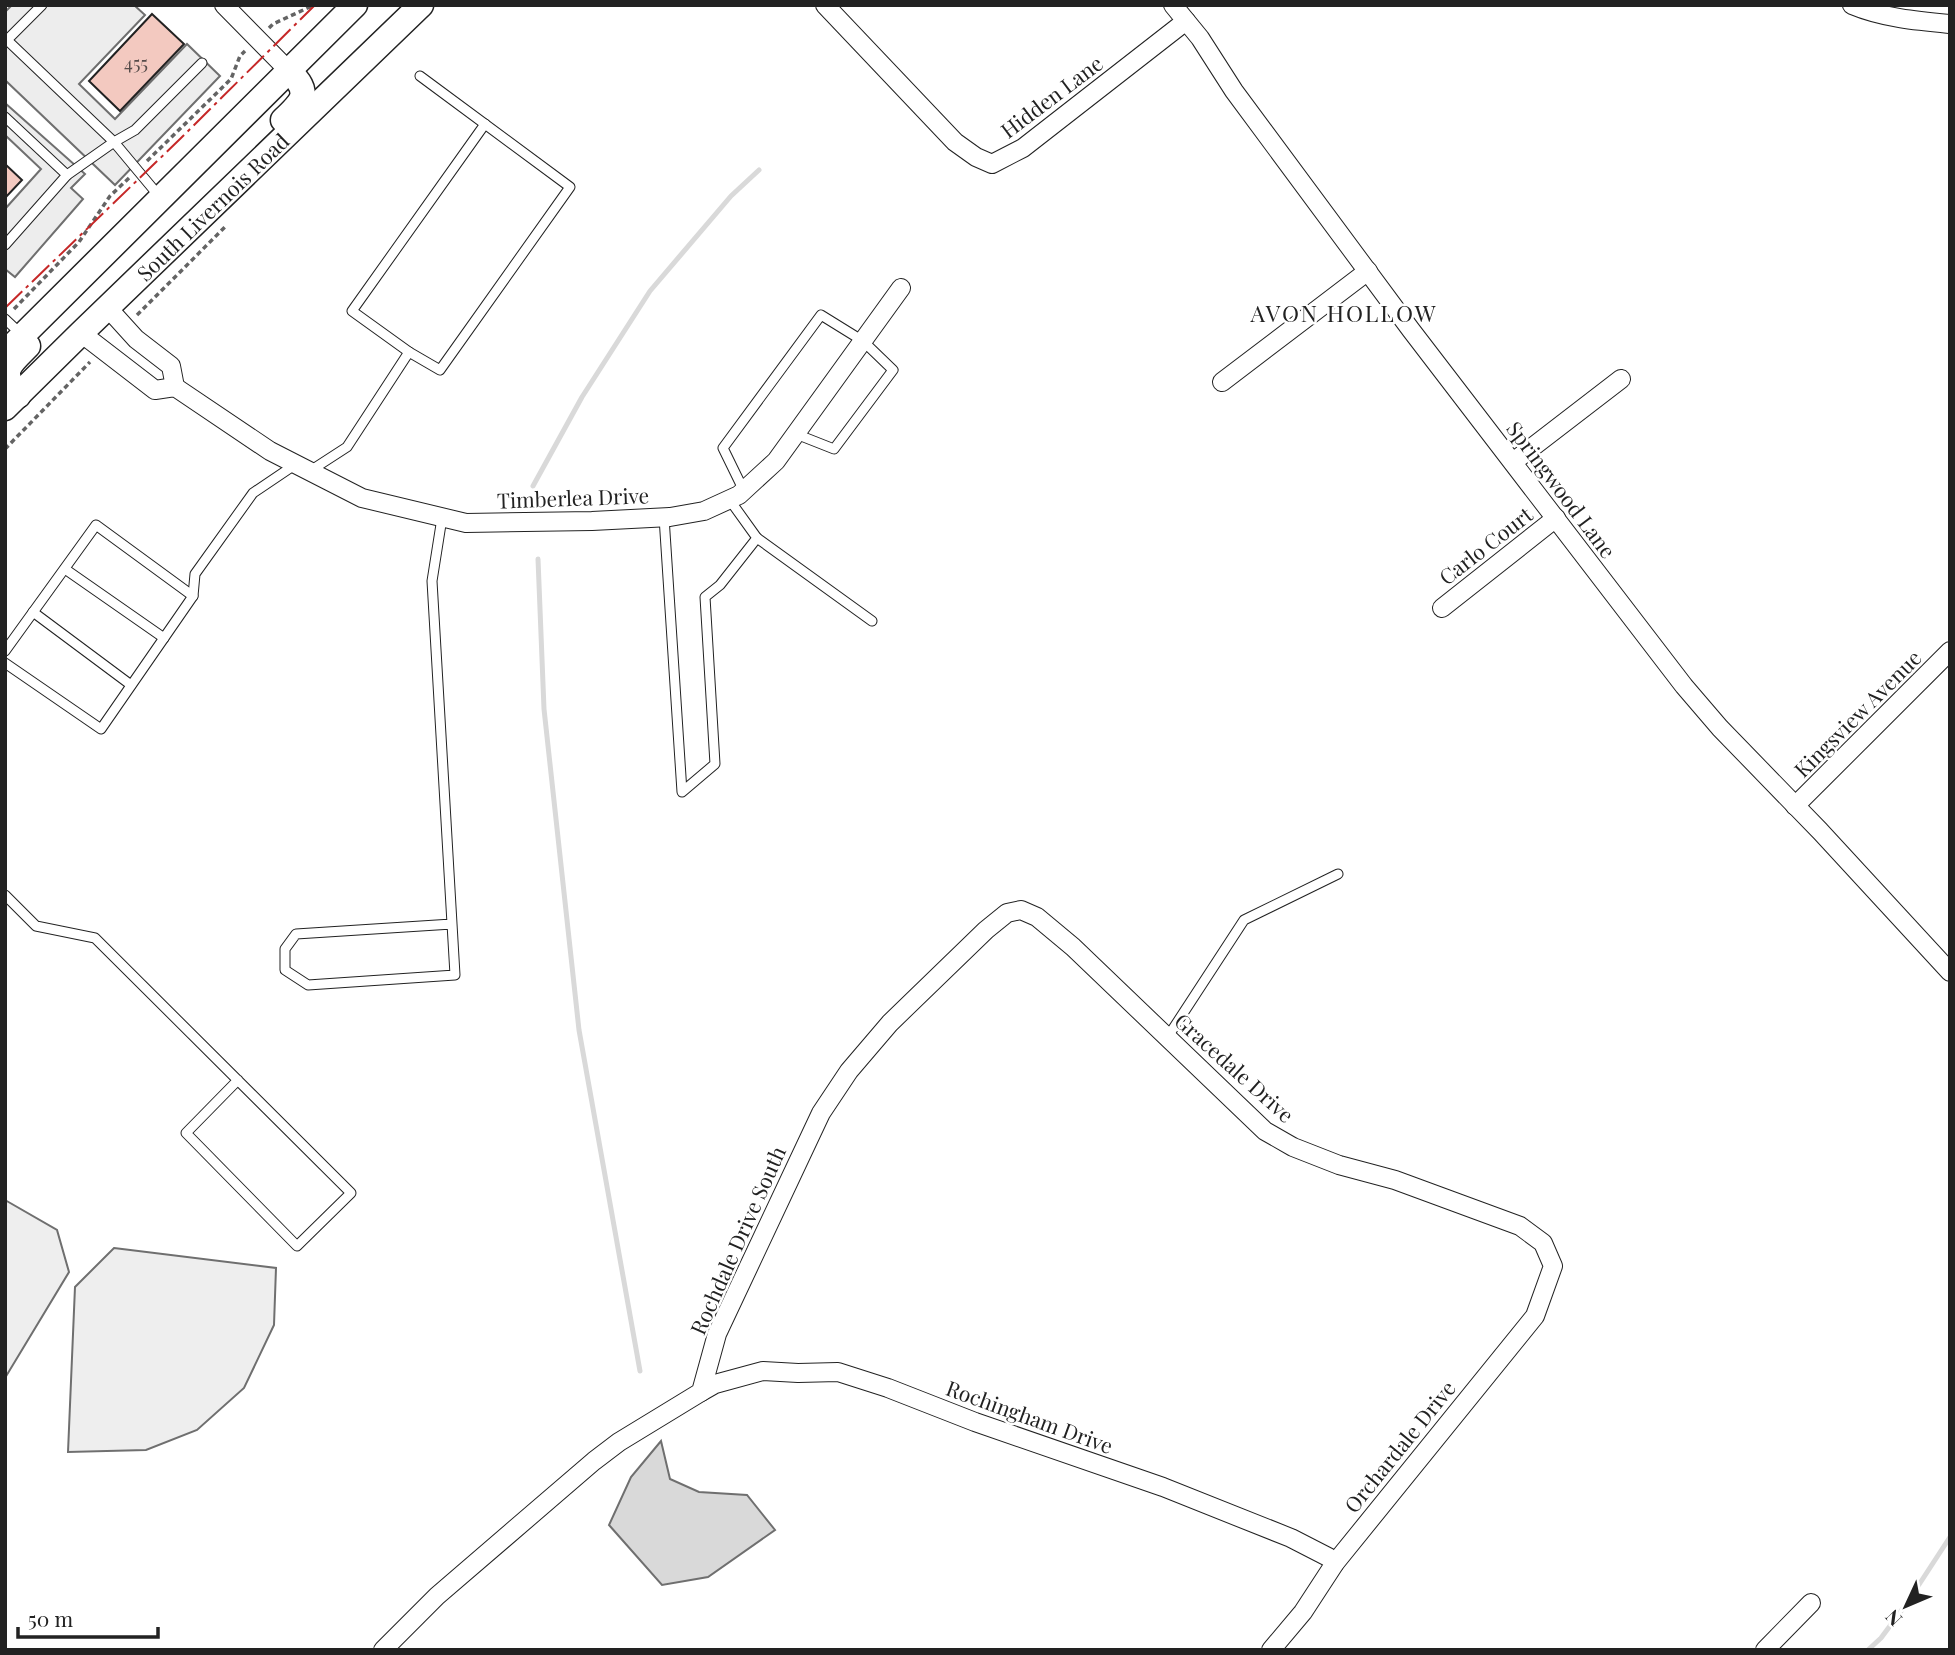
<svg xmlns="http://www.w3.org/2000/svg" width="1955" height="1655" font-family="'Playfair Display',serif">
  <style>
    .green { fill: #eee; stroke: #6f6f6f; stroke-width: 2 }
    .parking { fill: #ededed; stroke: #6f6f6f; stroke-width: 2 }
    .water { fill: #d9d9d9; stroke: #6f6f6f; stroke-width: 2 }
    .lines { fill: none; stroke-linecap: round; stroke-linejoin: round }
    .stream { stroke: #d9d9d9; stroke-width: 5 }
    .building { fill: #f3c9c0; stroke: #222; stroke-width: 2 }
    .service-casing { stroke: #222; stroke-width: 11 }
    .minor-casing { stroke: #222; stroke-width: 20 }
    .secondary-casing { stroke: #222; stroke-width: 27 }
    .path { stroke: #646464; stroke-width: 3.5; stroke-dasharray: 5 3.5; stroke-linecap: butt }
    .service { stroke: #fff; stroke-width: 9 }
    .minor { stroke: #fff; stroke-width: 18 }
    .secondary { stroke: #fff; stroke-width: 24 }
    .power { stroke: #c62828; stroke-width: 2; stroke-dasharray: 24 5 3.5 5; stroke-linecap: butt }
    .labels { text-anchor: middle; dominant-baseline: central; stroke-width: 5; stroke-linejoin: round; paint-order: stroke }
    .number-label { font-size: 18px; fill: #564c4a }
    .street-label { font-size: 21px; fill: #222; stroke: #fff }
    .neighbourhood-label { font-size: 23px; letter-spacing: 2px; fill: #222; stroke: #fff }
  </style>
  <rect width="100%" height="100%" fill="#fff"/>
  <!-- green -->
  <g class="green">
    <path d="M5 1200 57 1230 69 1272 5 1378Z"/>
    <path d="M114 1248 276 1268 274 1325 244 1388 197 1430 146 1450 68 1452 75 1287Z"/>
  </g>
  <!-- parking -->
  <g class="parking">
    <path d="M12 5H134L145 15 79 84 115 119 187 44 220 76 115 185 5 80V12Z"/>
    <path d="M5 103 85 174 71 188 83 199 15 277 5 269V209L41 169 5 135Z"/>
  </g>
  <!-- water -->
  <path class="water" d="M661 1441 670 1479 699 1492 747 1495 775 1530 708 1577 662 1585 609 1525 631 1477Z"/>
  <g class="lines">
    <!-- stream -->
    <g class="stream">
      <path d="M533 486 582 397 650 291 731 196 759 170"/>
      <path d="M538 559 544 709 579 1030 640 1371"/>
      <path d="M1868 1650 1881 1638 1907 1603 1950 1537"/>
    </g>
  </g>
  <!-- building -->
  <g class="building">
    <path d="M152 14 184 44 120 111 89 81Z"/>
    <path d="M5 164 22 180 5 198Z"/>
  </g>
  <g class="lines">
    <!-- service casing -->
    <g class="service-casing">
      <g id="service">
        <path d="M42 5 7 40 114 142 135 130 202 63"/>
        <path d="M5 117 67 175 5 245"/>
        <path d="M67 175 114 142 159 196"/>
        <path d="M5 319 22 335"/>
        <path d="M409 352 352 311 485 124"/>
        <path d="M310 471 347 447 409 352 440 370 570 187 420 76"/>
        <path d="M744 491 723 448 821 315 863 341 893 370 834 449 796 434"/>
        <path d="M664 517 682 792 715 764 705 597 720 585 757 538 729 499"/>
        <path d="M442 518 432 581 455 975 308 985 285 970V949L296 934 452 924"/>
        <path d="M757 538 872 621"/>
        <path d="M65 569 164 638"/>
        <path d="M33 612 131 685"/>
        <path d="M5 651 96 525 193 596"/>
        <path d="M5 663 101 729 193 596 195 574 253 493 296 464"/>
        <path d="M5 895 36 926 95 938 351 1193 297 1246 186 1133 238 1080"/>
        <path d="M1167 1038 1244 920 1338 874"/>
      </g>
    </g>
    <!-- minor casing -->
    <g class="minor-casing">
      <g id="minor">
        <path d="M224 5 289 71"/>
        <path d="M825 5 955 142 976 157 992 164 1023 148 1186 21"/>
        <path d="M1173 5 1200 38 1234 91 1411 330 1684 686 1720 728 1820 831 1950 972"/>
        <path d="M1852 5C1883 18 1917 21 1950 24"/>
        <path d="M107 307 136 339 171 366 175 387"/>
        <path d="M81 333 155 390 175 387 270 451 362 498 466 523 592 521 670 517 704 511 739 495 776 461 901 288"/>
        <path d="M1222 382 1368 271"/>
        <path d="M1513 462 1621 379"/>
        <path d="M1442 608 1556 518"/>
        <path d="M1795 806 1950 651"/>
        <path d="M701 1392 715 1384 763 1371 798 1373 838 1372 888 1388 975 1422 1163 1487 1291 1538 1328 1557 1335 1563"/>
        <path d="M383 1650 437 1596 594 1461 619 1442 701 1392 717 1334 821 1113 849 1071 890 1023 986 930 1007 913 1021 910 1037 917 1073 947 1265 1131 1293 1147 1339 1165 1395 1180 1520 1226 1543 1243 1553 1266 1535 1316 1335 1563 1303 1612 1271 1650"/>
        <path d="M1765 1650 1811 1603"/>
      </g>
    </g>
    <!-- secondary casing -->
    <g class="secondary-casing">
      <g id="secondary">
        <path d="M283 120C303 101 312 93 289 71"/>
        <path d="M5 353 355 5"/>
        <path d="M18 396C0 370 8 366 28 346"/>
        <path id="s1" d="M5 408 81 333 421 5"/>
      </g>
    </g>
    <!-- path -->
    <g class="path">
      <path d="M269 28 273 24 314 5"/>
      <path d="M147 161 231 79 240 56 245 51"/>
      <path d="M14 309 79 242 110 196 129 178"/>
      <path d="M137 315 226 226"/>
      <path d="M5 449 90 362"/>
    </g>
    <!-- service -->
    <use href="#service" class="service"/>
    <!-- minor -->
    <use href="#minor" class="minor"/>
    <!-- secondary -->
    <use href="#secondary" class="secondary"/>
    <!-- power -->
    <path class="power" d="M5 308 180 139 315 5"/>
  </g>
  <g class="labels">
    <!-- number labels -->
    <g class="number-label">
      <text x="136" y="63">455</text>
    </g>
    <!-- street labels -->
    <g class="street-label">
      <text transform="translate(1051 96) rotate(-37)">Hidden Lane</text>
      <text stroke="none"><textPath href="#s1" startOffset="289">South Livernois Road</textPath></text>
      <text transform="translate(1562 489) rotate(53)">Springwood Lane</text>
      <text transform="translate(573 497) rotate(-2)">Timberlea Drive</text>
      <text transform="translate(1485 545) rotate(-38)">Carlo Court</text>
      <text transform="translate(1857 713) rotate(-45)">Kingsview Avenue</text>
      <text transform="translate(1235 1067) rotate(42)">Gracedale Drive</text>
      <text transform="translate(737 1240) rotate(-66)">Rochdale Drive South</text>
      <text transform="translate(1030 1416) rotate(20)">Rochingham Drive</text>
      <text transform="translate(1399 1446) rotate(-51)">Orchardale Drive</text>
    </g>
    <!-- neighbourhood labels -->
    <g class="neighbourhood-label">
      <text x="1344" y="312">AVON HOLLOW</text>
    </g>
  </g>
  <!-- border -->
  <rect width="1955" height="1655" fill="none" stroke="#222222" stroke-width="14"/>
  <!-- north arrow -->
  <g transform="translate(1906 1606) rotate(226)" stroke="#ffffff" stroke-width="5" paint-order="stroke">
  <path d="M0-5L12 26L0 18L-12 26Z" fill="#222222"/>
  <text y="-10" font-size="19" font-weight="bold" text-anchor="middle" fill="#222222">N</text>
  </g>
  <!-- scale -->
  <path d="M18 1627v10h140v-10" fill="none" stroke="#222222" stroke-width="3.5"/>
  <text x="28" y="1627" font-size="21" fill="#222222" stroke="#ffffff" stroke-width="5" paint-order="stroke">50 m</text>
</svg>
